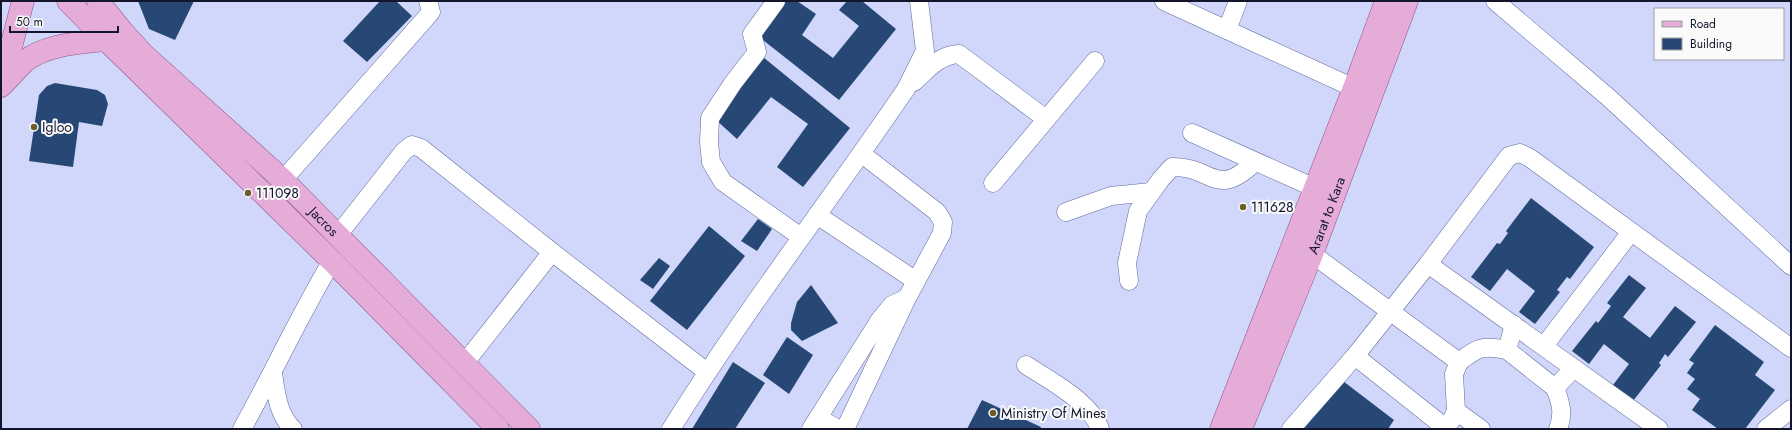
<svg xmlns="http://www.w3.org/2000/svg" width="1792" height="430" font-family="Jost,sans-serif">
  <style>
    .building { fill: #274874 }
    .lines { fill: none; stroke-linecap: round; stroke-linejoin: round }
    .minor-casing { stroke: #616a9f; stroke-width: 19 }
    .major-casing { stroke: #8f538a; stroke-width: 23 }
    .minor { stroke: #fff; stroke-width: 18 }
    .major { stroke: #e4acd7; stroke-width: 22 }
    .poi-dot { fill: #6b5e2b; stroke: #fafafa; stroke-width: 1.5 }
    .labels { text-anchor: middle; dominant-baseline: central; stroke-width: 4; stroke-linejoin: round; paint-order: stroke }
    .poi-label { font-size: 14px; fill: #13162b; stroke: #fafafa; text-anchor: start }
    .street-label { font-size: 14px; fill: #13162b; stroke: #fafafa }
  </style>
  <rect width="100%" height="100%" fill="#d0d7fb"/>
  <!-- building -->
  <g class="building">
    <path d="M138 1H194L175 40 149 29Z"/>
    <path d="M380 1H396L412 16 367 62 343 41Z"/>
    <path d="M786 1H797L816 14 802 35 833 58 859 26 839 10 847 1H862L896 29 839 100 759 37Z"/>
    <path d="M763 57 850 128 803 187 777 167 808 124 771 97 737 139 715 119Z"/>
    <path d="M55 83 97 90 105 95 108 104 102 126 79 122 73 167 29 161 39 95 47 86Z"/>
    <path d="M1531 198 1594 247 1570 279 1567 277 1557 290 1560 292 1535 324 1519 312 1535 291 1507 269 1490 291 1471 277 1497 243 1500 244 1508 233 1506 231Z"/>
    <path d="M758 219 772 229 757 251 741 241Z"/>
    <path d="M709 226 745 256 687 330 650 301Z"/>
    <path d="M659 258 670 266 653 289 640 280Z"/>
    <path d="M1629 275 1646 288 1623 317 1650 338 1675 306 1696 322 1668 357 1665 354 1659 363 1661 365 1633 401 1613 385 1629 364 1604 344 1589 364 1572 351 1596 321 1598 323 1611 306 1607 303Z"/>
    <path d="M811 285 838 323 802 341 791 330V323L797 302Z"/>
    <path d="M1715 325 1764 362 1755 375 1775 390 1745 429H1718L1692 410 1700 399 1687 389 1695 379 1687 373 1694 363 1689 360Z"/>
    <path d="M787 337 813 355 789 394 763 375Z"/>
    <path d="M733 362 765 383 735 429H692Z"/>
    <path d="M1339 378 1394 420 1388 429H1301Z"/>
    <path d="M982 400 1041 427 1040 429H967Z"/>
  </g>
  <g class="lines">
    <!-- minor casing -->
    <g class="minor-casing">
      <g id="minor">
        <path d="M776 1 752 34 757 52 733 83 710 118 709 142 711 162 723 182 801 237"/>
        <path d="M1164 1 1227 30 1238 1"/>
        <path d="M1495 1 1608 97 1791 266"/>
        <path d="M1227 30 1354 88"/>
        <path d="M914 82C928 69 939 55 959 54L1046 119"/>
        <path d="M1192 133 1315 188"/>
        <path d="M283 180 425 19 431 12 428 1"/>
        <path d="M993 183 1095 61"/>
        <path d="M1066 212 1111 196 1151 192"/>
        <path d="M817 215 916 281"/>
        <path d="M338 235 404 151 412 145 421 148 552 252 707 372"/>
        <path d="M1301 249 1312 254 1459 362 1454 374 1456 411"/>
        <path d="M1428 264 1659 429"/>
        <path d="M1129 281 1127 263 1138 211 1161 179 1172 167C1213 166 1215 200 1255 162"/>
        <path d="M1514 325 1507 350 1555 388 1573 369"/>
        <path d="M1544 346 1631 232"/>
        <path d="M1355 356 1447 429"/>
        <path d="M1459 362C1478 347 1483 345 1507 350"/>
        <path d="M464 364 552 252"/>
        <path d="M1026 365C1049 380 1091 402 1100 429"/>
        <path d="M273 373C276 393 278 415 293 429"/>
        <path d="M1555 388C1561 403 1564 414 1558 429"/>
        <path d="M818 418 838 429"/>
        <path d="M1451 421 1456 411 1481 429"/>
        <path d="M242 429C273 373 299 316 332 261"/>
        <path d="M671 429C744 312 828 203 906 89L925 51 919 1"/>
        <path d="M811 429 879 321 892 305 907 298"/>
        <path d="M845 429 907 298 942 233 943 222 937 212 862 154"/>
        <path d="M1291 429 1355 356 1428 264 1509 156 1520 153 1530 158 1791 348"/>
        <path d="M1766 429 1791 409"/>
      </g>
    </g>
    <!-- major casing -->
    <g class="major-casing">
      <g id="major">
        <path d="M68 1 106 40 332 261 498 429"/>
        <path id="s1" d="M98 1 122 31 144 55 283 180 529 429"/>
        <path d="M1 77 11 47 23 1"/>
        <path d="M1 86C9 78 17 69 25 61 47 44 80 43 106 40"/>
        <path d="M1221 429 1354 88 1386 1"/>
        <path id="s2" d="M1241 429 1312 254 1407 1"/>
      </g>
    </g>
    <!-- minor -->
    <use href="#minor" class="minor"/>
    <!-- major -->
    <use href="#major" class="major"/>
  </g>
  <!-- markers -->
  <g class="poi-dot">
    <circle cx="34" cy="127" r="4"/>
    <circle cx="248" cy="193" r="4"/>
    <circle cx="1243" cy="207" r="4"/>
    <circle cx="993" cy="413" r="4"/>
  </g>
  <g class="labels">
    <!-- poi labels -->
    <g class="poi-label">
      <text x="42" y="127">Igloo</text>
      <text x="256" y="193">111098</text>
      <text x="1251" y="207">111628</text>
      <text x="1001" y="413">Ministry Of Mines</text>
    </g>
    <!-- street labels -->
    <g class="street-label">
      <text stroke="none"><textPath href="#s2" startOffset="230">Ararat to Kara</textPath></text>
      <text stroke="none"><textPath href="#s1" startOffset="316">Jacros</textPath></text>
    </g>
  </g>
  <!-- border -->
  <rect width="1792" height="430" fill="none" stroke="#13162b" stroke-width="4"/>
  <!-- legend -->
  <rect x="1654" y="8" width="130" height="52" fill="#fafafa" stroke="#9e9fa7"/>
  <rect x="1662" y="21" width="20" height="6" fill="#e4acd7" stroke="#9e9fa7"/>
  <text x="1690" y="28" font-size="12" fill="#13162b">Road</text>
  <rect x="1662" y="38" width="20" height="12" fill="#274874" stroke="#9e9fa7"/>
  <text x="1690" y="48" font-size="12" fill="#13162b">Building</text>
  <!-- scale -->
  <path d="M10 26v6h108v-6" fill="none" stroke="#13162b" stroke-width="2"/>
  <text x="16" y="26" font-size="12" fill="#13162b" stroke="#fafafa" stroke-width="3" paint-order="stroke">50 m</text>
</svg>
